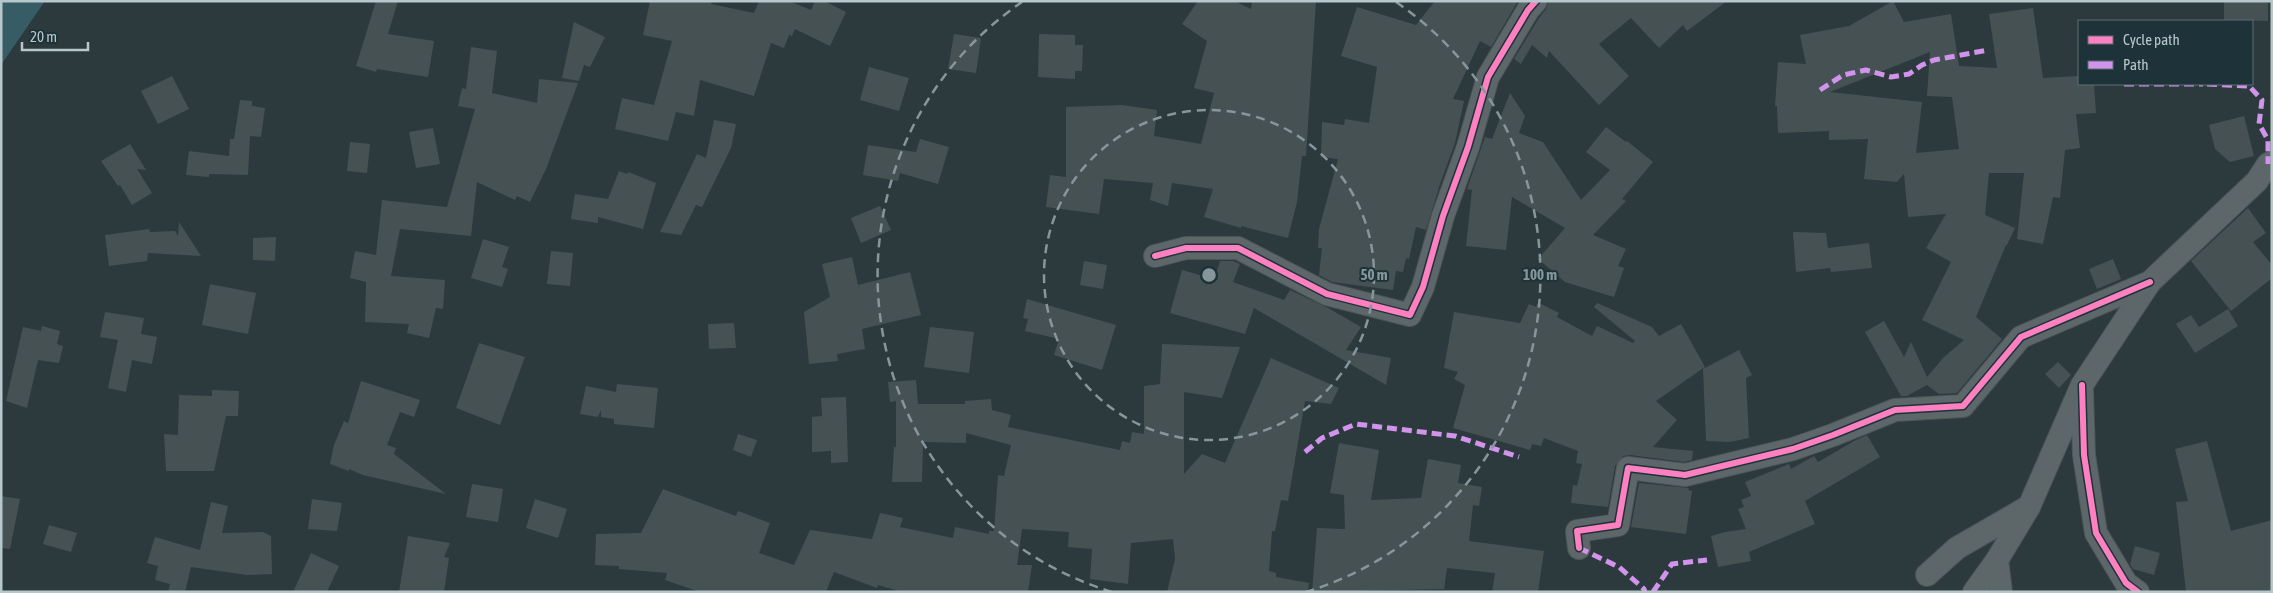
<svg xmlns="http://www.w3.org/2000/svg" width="2273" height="593" font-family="'Asap Condensed',sans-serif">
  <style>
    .water { fill: #365c65 }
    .building { fill: #465154; fill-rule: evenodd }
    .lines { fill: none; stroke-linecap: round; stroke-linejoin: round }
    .minor-casing { stroke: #4b5557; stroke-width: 24 }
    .minor { stroke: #5d676a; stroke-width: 22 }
    .quiet { stroke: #d193ec; stroke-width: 5; stroke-dasharray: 10 5; stroke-linecap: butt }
    .cycleway-casing { stroke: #1e3339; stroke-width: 9 }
    .cycleway { stroke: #ff80c0; stroke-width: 6 }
    .ring { fill: none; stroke: #86969b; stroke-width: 2.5; stroke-dasharray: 9 6 }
    .centre { fill: #86969b; stroke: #1e3339; stroke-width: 2.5 }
    .ring-label { font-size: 15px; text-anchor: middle; font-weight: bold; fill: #86969b; stroke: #1e3339; stroke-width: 4; stroke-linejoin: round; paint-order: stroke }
  </style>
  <rect width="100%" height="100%" fill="#2c3a3d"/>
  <!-- water -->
  <path class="water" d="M1 1H45L1 65Z"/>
  <!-- building -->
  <g class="building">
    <path d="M376 1H398L388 34 434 41 428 77 377 69 376 72 356 66Z"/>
    <path d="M650 1H712L711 4 754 13 759 1H789L811 10 815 1H824L846 12 830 46 795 29 792 36 789 35 784 48 771 43 754 96 700 80 694 116 676 112 668 141 615 129 622 98 654 105 672 41 643 35Z"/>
    <path d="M1198 1H1234L1251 9 1252 1H1316L1306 156H1302L1297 202 1288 238 1241 226V228L1204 217 1213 189 1172 183 1168 206 1150 200 1153 183 1104 179 1099 214 1046 207 1050 175 1066 177V107L1122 105 1157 110 1154 136 1201 144 1214 93 1194 88 1207 41 1182 24Z"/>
    <path d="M1435 1H1518L1491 47 1480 41 1453 99 1464 101 1455 143 1440 184 1426 230 1416 227 1409 259 1406 258 1403 272 1396 271 1393 290 1332 282 1319 275 1322 248H1318L1319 229 1338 159 1321 157 1322 122 1344 125 1345 119 1369 123 1377 67 1341 56 1357 7 1416 25Z"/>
    <path d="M1549 1H1727L1687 31 1683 25 1659 48 1631 18 1599 44 1629 76 1599 105 1549 51 1547 58 1532 45 1521 64 1514 59 1539 18 1546 9Z"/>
    <path d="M1893 1 1904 22 1951 14 1959 66 1997 68 1989 14 2033 8 2043 78 2079 76V84H2094L2096 113 2076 114 2080 148 2065 150 2060 198 2053 197 2043 244 2017 239 2024 173H1989L1985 215 2015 228 2007 245H2006L1976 317 2002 339 1957 393 1939 394 1927 385 1907 396H1901L1865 332 1884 321 1904 357 1911 342 1927 377 1944 357 1964 340 1922 320 1951 262 1926 248 1946 214 1908 217 1904 174 1897 182 1864 179 1868 139 1829 140V131L1778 133 1777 106H1775L1778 62 1806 64 1800 35 1849 26ZM1930 52 1927 96 1952 97 1959 149 1916 153 1922 102 1830 92Z"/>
    <path d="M2224 1H2268V21L2224 20Z"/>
    <path d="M574 22 605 37 590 67 584 65 579 81 562 78Z"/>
    <path d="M954 34 981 38 976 73 948 69Z"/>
    <path d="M1039 34 1075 35V45H1083L1082 71H1075V79L1038 77Z"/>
    <path d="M471 47 497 51 492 93 537 103 539 79 578 83 546 169 530 202 517 196 515 200 477 182 471 236 400 229 391 276 445 280 443 309 436 308 429 338 407 333 409 324 365 322 366 282 350 278 355 251 376 255 382 200 447 207 475 109 458 106 462 88 466 89Z"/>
    <path d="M869 67 909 78 899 111 860 100Z"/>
    <path d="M172 76 189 109 158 124 141 91Z"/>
    <path d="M1510 93 1525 116 1519 133 1543 142 1581 200 1610 170 1586 152 1606 127 1626 142 1627 141 1653 162 1622 199 1626 201 1593 235 1626 249 1618 266 1624 268 1614 297 1565 282 1538 259 1565 228 1512 197 1506 250 1466 246 1472 190 1467 189 1485 137 1492 139Z"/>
    <path d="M240 100 252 101V106L265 108 261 137 250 136 248 175 209 174V177L186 175 189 151 229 156 230 139H234Z"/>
    <path d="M2244 116 2254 156 2230 162 2215 149 2209 125Z"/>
    <path d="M714 120 736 124 731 148 702 207 696 205 681 235 660 232 697 154 706 158Z"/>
    <path d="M433 128 440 164 416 168 409 132Z"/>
    <path d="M920 139 949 147 938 184 900 173 898 181 863 175 868 145 916 152Z"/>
    <path d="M350 142 370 144 367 173 347 171Z"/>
    <path d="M130 144 146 170 137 169 152 193 132 205 120 185 118 186 101 161Z"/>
    <path d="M619 171 627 174 628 172 656 183 643 229 598 217V223L571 219 575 194 608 199Z"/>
    <path d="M880 206 891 230 861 243 851 218Z"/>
    <path d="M2248 208 2266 233 2253 242 2272 265V278L2231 311 2191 261Z"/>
    <path d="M179 222 201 256 148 253 147 261 109 266 105 235 149 229 150 232 175 231 178 236Z"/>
    <path d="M1793 232 1826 233 1828 248 1869 243 1872 268 1831 272 1830 268 1796 272Z"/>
    <path d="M276 237 275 261 253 260V238Z"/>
    <path d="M483 239 509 247 502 267 508 269 502 287 471 278Z"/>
    <path d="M551 251 573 253 570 286 547 284Z"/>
    <path d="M852 257 858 285 910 272 921 315 862 329 865 349 837 354 838 361 809 364 804 312 830 297 822 264Z"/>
    <path d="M2113 259 2121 279 2097 289 2089 269Z"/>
    <path d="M1084 261 1107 265 1103 289 1080 285Z"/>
    <path d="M1220 261H1233L1240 264 1233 282 1284 300 1290 290 1328 308 1361 327 1346 350 1391 358 1386 385 1254 308 1245 334 1170 313 1182 270 1214 279Z"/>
    <path d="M210 284 256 293 248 334 202 325Z"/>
    <path d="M1027 299 1116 325 1102 370 1054 355 1059 339 1025 331 1028 319 1023 318Z"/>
    <path d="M1597 303 1652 327 1659 336 1681 324 1705 367 1656 401 1677 420 1653 447 1693 451 1692 460 1684 462 1630 455 1623 456 1615 466 1608 507 1571 503 1573 485 1577 486 1582 464 1576 463 1578 451 1544 438 1541 446 1532 444 1530 450 1453 428 1465 385 1454 379 1458 372 1444 368 1454 312 1520 323 1529 304 1536 307 1537 304H1541L1559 313 1557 317 1592 336 1597 326 1633 343 1635 341 1594 307Z"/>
    <path d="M2228 309 2238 326 2195 353 2176 324 2191 315 2199 327Z"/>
    <path d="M105 312 144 318 141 334 157 337 152 364 132 360 126 392 108 388 118 340 100 337Z"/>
    <path d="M734 323 736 348 709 349 708 324Z"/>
    <path d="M42 326 60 331 57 344 63 346 59 363 38 360 27 408 6 401 23 327 41 331Z"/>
    <path d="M930 327 974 332 969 373 924 367Z"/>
    <path d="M479 343 525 357 500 425 456 408Z"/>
    <path d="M1162 344 1240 347 1222 398 1184 392V474L1202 454 1225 463 1271 358 1339 388 1331 404 1305 401 1288 501 1281 500 1275 531H1272L1269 571 1276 573V577L1309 583 1308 592H1167L1175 559 1173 539 1131 543 1128 584 1090 579 1092 549 1068 547 1069 532 1022 529 1017 565H1032L1028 592H902L878 585 877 588 834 572 826 592H700L665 580 667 573 619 569V566L595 565 596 534 641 533 663 489 736 516 738 511 770 523 759 553 794 565 810 530 872 539 880 513 903 518 900 527 953 538 955 527 989 534V531H994L998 475 1004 476 1011 445 966 433V443L923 442 922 482H892L894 447H896V401L890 402 888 382 916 380 918 404H965V401L991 399 992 410 1011 415 1008 427 1120 450 1122 441 1130 443 1132 432 1144 434V386L1160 384Z"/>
    <path d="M1739 350 1752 375 1746 378 1749 438 1730 442 1706 441 1703 369Z"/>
    <path d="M2058 362 2071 375 2059 388 2045 374Z"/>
    <path d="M361 381 420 400 414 417 400 412 387 445 396 448 394 454 446 494 363 475 349 469V471L330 464 334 445 344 421 348 423Z"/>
    <path d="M617 384 658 388 654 428 614 424V419L601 417V410L598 417 580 414 586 386 616 392Z"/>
    <path d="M212 390 239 391 238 416H226L214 471H166L164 434 178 435 179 395 212 396Z"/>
    <path d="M846 397 848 462 831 463V451L812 452V417L822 416 821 398Z"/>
    <path d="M738 434 757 440 751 457 733 450Z"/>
    <path d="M1867 435 1880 457 1805 501 1815 524 1749 552 1751 561 1718 567 1711 536 1725 532 1746 529 1738 509 1744 507 1741 500 1751 496 1745 482 1789 464 1791 469 1814 456 1818 462 1854 441Z"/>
    <path d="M2207 441 2231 531 2272 520V592H2186L2176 502 2188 501 2175 449Z"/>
    <path d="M1339 443 1379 450 1371 500 1421 498 1428 459 1461 465 1458 483 1482 487 1479 506 1473 505 1469 541 1544 551 1538 592H1492L1495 573 1447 568 1444 589 1312 592 1317 528 1345 529 1344 495 1330 493Z"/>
    <path d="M1639 483 1689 488 1688 490 1692 491 1686 534 1631 527Z"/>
    <path d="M472 484 503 489 498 522 466 517Z"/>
    <path d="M1 496 20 499 10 549 1 548Z"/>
    <path d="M312 499 342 503 337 531 308 529Z"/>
    <path d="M535 499 567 509 558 538 526 528Z"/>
    <path d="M211 502 228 506 222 533 263 532 271 536 272 574 247 575 191 567 185 592H168L170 584 155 580 158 566 147 563 155 537 200 550Z"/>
    <path d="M49 525 77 533 71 552 43 544Z"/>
    <path d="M408 536 450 543 444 557 449 558 444 592H399Z"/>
    <path d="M2135 546 2160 553 2154 575 2133 569 2130 564Z"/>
    <path d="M311 553 339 566 327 592H293Z"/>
  </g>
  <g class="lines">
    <!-- minor casing -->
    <g class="minor-casing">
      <g id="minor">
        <path d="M1155 256 1186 248H1238L1327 294 1410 315 1423 287 1443 216 1468 147 1488 77 1528 10 1536 1"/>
        <path d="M2082 391 2084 455 2096 533 2126 583 2138 592"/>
        <path d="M1579 548 1577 531 1618 525 1628 468 1685 475 1793 449 1833 435 1895 410 1963 406 2021 337 2150 282"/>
        <path d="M1927 575 1957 548 2028 507"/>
        <path d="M1974 592 1997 560"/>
        <path d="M2001 592 1997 560 2029 507 2082 385 2150 282 2257 181 2268 164 2272 162"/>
      </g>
    </g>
    <!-- minor -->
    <use href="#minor" class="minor"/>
    <!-- quiet -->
    <g class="quiet">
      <path d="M2124 84H2203"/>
      <path d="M2207 84 2249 86 2262 100 2259 124 2268 140V164"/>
      <path d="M1820 90 1843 75 1866 70 1891 77 1909 74 1922 65 1934 60 1988 50"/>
      <path d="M1305 452 1322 438 1356 424 1455 436 1519 457"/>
      <path d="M1579 548 1619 567 1644 589 1645 592"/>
      <path d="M1653 592 1672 564 1707 560"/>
    </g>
    <!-- cycleway casing -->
    <g class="cycleway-casing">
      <g id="cycleway">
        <path d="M1155 256 1186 248H1238L1327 294 1410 315 1423 287 1443 216 1468 147 1488 77 1528 10 1536 1"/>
        <path d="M2082 385 2084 455 2096 533 2126 583 2138 592"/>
        <path d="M1579 548 1577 531 1618 525 1628 468 1685 475 1793 449 1833 435 1895 410 1963 406 2021 337 2150 282"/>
      </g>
    </g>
    <!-- cycleway -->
    <use href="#cycleway" class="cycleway"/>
  </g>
  <!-- distance rings -->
  <g class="ring">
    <circle cx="1209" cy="275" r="165"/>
    <path d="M1112 592A331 331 0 0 1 1022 2M1396 2A331 331 0 0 1 1306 592"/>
  </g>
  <circle cx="1209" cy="275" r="8" class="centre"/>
  <g class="ring-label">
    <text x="1374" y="280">50 m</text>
    <text x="1540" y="280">100 m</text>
  </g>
  <!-- border -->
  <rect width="2273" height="593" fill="none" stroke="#b7c8cd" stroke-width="5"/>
  <!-- legend -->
  <rect x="2078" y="20" width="175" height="65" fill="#1e3339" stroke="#5b6f74"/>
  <rect x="2088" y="36" width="25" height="8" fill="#ff80c0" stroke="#5b6f74"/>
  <text x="2123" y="45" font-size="15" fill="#b7c8cd">Cycle path</text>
  <rect x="2088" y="61" width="25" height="8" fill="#d193ec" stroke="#5b6f74"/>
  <text x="2123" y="70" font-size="15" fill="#b7c8cd">Path</text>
  <!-- scale -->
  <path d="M22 42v8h66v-8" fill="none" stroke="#b7c8cd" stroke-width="2.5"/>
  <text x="30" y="42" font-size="15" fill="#b7c8cd" stroke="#1e3339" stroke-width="4" paint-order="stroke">20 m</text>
</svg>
